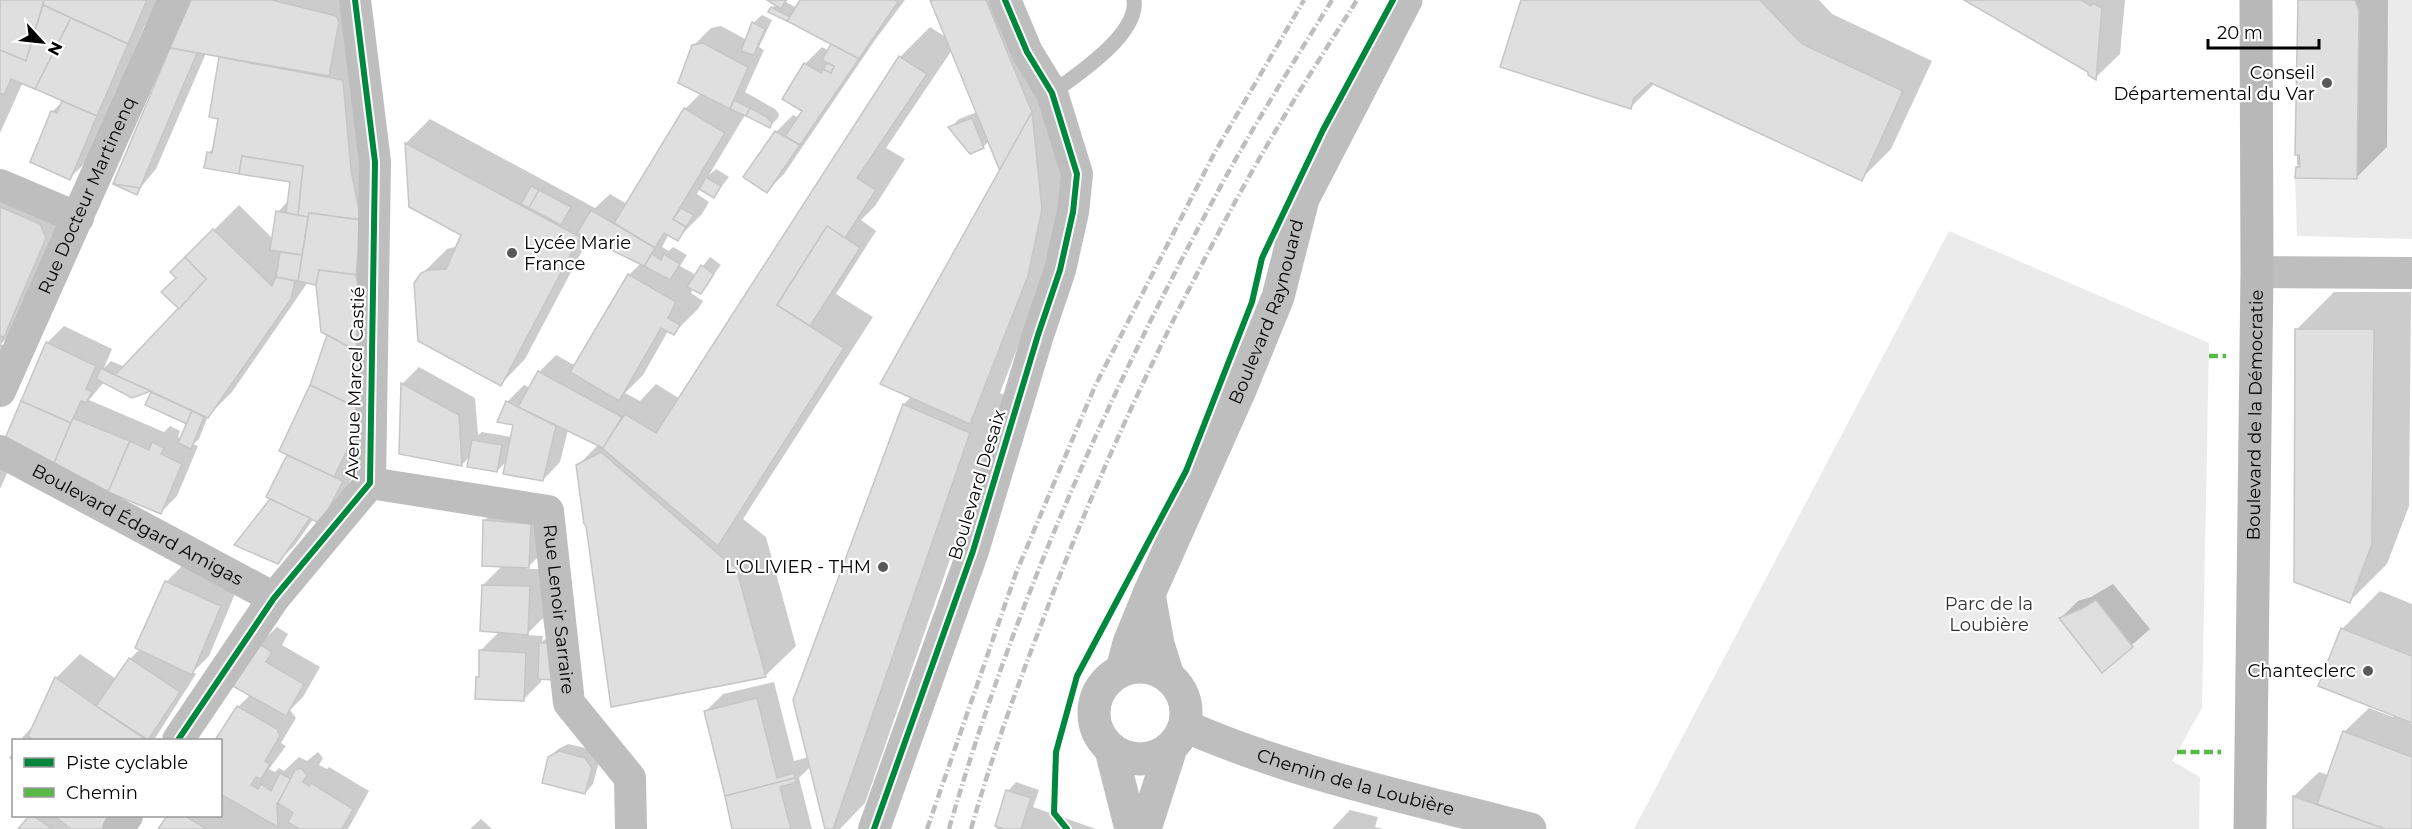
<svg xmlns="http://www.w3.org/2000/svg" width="2412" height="829" font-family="Montserrat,sans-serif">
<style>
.green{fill:#ebebeb}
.shadow{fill:#0003;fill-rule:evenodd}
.building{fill:#dfdfdf;stroke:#c6c6c6;stroke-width:1.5}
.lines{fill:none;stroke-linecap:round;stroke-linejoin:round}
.service{stroke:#bebebe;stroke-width:15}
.minor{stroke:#bebebe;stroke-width:32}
.tertiary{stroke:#bebebe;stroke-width:33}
.secondary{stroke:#b8b8b8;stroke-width:33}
.rail{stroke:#bebebe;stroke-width:4.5;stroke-dasharray:9 3 1.5 3;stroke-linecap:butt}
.quiet{stroke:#58b947;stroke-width:4.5;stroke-dasharray:9 4.5;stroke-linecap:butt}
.cycleway-casing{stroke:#fff;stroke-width:10}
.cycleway{stroke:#00873e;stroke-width:6}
.poi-dot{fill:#595959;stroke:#fff;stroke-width:2}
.labels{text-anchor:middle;stroke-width:4.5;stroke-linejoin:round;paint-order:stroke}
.poi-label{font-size:18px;fill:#000;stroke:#fff;text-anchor:end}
.street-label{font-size:18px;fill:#000;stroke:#fff}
.park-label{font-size:18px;fill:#323232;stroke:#fff}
</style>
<rect width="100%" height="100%" fill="#fff"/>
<g class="green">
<polygon points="2355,0 2412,0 2412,239 2297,236 2295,178 2357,179 2359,11"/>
<polygon points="1949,231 2209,343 2202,708 2172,761 2200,777 2199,829 1634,829"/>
</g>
<g class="shadow">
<polygon points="0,0 159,0 152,18 145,25 87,161 70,178 32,161 53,111 64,100 23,82 0,133"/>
<path d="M192,0H362L383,392L350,460L359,464L338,505L314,518L295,545L278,562L237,545L272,499L268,497L289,454L329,335L318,284L308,282L232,392L208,416L199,439L193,444L198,446L177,496L160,513L10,449L47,343L64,326L112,349L104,368L111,361L125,367L180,309L178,278L172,272L239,205L273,239L278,212L286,203L289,204L292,181L208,153L215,147L220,118L211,116L221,56L206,53L156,169L136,193L171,49ZM104,382L154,391L147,405L189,423L182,439L178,437L180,431L170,426L164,432L89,400Z"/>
<polygon points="770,0 788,0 786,2 797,8 802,0 905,0 875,40 784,174 767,191 776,132 793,115 799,118 804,110 805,64 822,47 829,51 833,44 770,11 776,4"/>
<polygon points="931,0 1021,0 1071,178 1057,245 1000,393 1007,396 865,803 840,829 827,829 811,766 799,778 812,829 734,829 706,711 723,694 774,682 794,761 809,757 794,700 904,404 912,396 1001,170 989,141 983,147 950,128 959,119 977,112 952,50 886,148 905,159 875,206 861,220 876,231 836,294 873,317 743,519 766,537 796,646 765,676 577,466 599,444 568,430 560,462 543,480 508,460 497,471 470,456 462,465 402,384 419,367 475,398 478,435 482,432 512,437 515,424 507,402 524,385 530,388 539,372 556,355 576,366 629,275 641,263 589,238 525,359 501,384 422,274 447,249 458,246 463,234 410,206 406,143 430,119 595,208 610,194 627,204 685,109 701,93 693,46 711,28 721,26 747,40 753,23 762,15 772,20 759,47 764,50 745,92 775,109 779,114 778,118 769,127 745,115 709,175 716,169 729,177 714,196 700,188 697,194 709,202 702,214 677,239 669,234 662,247 669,251 673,247 687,255 680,266 696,275 710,257 721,265 700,292 693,288 691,293 703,301 698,309 674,333 668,331 643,375 625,393 640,401 656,384 680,399 900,57 930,27 947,38"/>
<polygon points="1523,0 1819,0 1832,14 1932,61 1891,149 1861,179 1655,83 1631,107"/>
<polygon points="1967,0 2125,0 2120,54 2095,78 2090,71"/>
<polygon points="2299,0 2388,0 2387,147 2357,177 2297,167 2299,165 2297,165 2297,156 2299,153"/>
<polygon points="0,178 70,212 7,338 1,344 8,347 0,367"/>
<polygon points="2334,292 2411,292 2409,506 2387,564 2350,601 2296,330"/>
<polygon points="0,465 9,469 0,489"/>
<path d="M501,503L548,507L546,549L526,569H546L560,603L541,682L524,699L477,678L480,674V651L500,631L483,585L503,565L484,521ZM543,618L546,638L542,642L543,636L526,635Z"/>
<polygon points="183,565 237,589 209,656 193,672 196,674 154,740 20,740 35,724 56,678 80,654 116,679 130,659 140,649 166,582"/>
<polygon points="2113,584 2150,629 2102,671 2061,618 2078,601 2091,597"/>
<polygon points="2380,591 2412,604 2412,721 2410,723 2412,724 2412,829 2294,829 2294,796 2319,772 2328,775 2344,732 2369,708 2393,717 2394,714 2342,629"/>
<polygon points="277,627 288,634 282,645 320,667 303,697 290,710 296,718 281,743 286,746 269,769 275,772 279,768 284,771 299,757 307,761 318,752 323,758 319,765 327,769 329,767 369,791 348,829 159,829 169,816 220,816 220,740 217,740 238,707 251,694 259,644"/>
<polygon points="568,744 594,750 600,758 593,784 585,793 549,758 558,749"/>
<polygon points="14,751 14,762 9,758"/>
<polygon points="1016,782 1039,790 1033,807 1096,829 996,829 1008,791"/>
<polygon points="1350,810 1378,817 1375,827 1384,829 1332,829"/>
<polygon points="31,816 121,816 112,829 20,829"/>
<polygon points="481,819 492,829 470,829"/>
</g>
<g class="building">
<polygon points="0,0 44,0 26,61 0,50"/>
<polygon points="44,0 147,0 128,44 43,5"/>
<polygon points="191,0 272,0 336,16 339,22 329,76 170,48"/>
<polygon points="767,0 786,0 781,9"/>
<polygon points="800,0 895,0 898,2 859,59 787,21"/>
<polygon points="930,0 986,0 1032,112 1000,171"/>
<polygon points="1521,0 1760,0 1802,44 1903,91 1862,181 1651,83 1634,98 1631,109 1500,67"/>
<polygon points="1964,0 2081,0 2091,6 2092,3 2102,8 2096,80 2088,75 2088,72"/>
<polygon points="2298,0 2355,0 2359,11 2357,179 2295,178 2296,167 2300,167 2299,155 2295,155"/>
<polygon points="43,5 71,18 35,89 11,79 4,95 0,93 0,50 26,61"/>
<polygon points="771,7 790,17 787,21 768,12"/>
<polygon points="71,18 128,44 97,116 35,89"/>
<polygon points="752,22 765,29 754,55 741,51"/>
<polygon points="703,43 748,67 730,109 678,83 692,45"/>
<polygon points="831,44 859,59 800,145 785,136 802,111 782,99 804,63 821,73 823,69 831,73 834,66 822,60"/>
<polygon points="170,48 197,53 140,188 113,184"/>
<polygon points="899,56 927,74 857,178 876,190 845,238 827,226 777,305 844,348 718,546 602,448 625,414 656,433"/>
<polygon points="219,57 343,80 351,170 361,220 309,213 308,217 298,215 303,166 242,156 239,174 204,168 207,152 212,153 218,119 209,117"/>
<polygon points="827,63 834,66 831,73 823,69"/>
<polygon points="734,100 750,108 746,116 730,109"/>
<polygon points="62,101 97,116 70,180 30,162 51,111 57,113"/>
<polygon points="684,108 725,133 673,219 686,227 678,241 664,233 655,248 614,223"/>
<polygon points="750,108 767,117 772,123 770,128 746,116"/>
<polygon points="1032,112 1042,209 1028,276 970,424 880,384"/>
<polygon points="972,118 984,148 970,154 948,127"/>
<polygon points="775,131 800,145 767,193 743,177"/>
<polygon points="405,143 580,237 501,386 418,341 414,283 421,273 428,270 446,269 461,235 409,207"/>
<polygon points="242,156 303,166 298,215 286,213 290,182 239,174"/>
<polygon points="706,177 721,186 714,198 699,189"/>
<polygon points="113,184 140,188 137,195"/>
<polygon points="531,186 539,190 529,208 521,204"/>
<polygon points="539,190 571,207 561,225 529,208"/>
<polygon points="0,207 40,224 46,238 4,337 0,336"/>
<polygon points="681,208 694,215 686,227 673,219"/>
<polygon points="591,210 655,248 644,266 577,233"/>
<polygon points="276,211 308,217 302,255 270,250"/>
<polygon points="309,213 361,220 356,275 319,270 316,285 298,281"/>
<polygon points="827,226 860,248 810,326 777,305"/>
<polygon points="213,229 272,286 276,277 295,281 291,299 208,418 115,375 206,279 185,257"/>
<polygon points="280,252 302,255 298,281 276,277"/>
<polygon points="652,254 661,260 664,254 680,264 670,280 644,266"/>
<polygon points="185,257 206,279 179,309 161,292 176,278 170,272"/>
<polygon points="701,265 714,274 701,294 687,287"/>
<polygon points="319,270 356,275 360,296 364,355 321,332 316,285"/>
<polygon points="628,274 676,302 668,318 680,325 674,335 661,328 619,401 570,372"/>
<polygon points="2295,329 2374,329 2372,544 2350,603 2294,582"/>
<polygon points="327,335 364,355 366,412 310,385"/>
<polygon points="46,342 96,366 86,389 92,392 86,403 81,401 71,423 21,401"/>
<polygon points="101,368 115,375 151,391 132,398 96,379"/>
<polygon points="538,371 622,417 603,448 518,407"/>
<polygon points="401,383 459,415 462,466 399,454"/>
<polygon points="310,385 366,412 334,477 279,451"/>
<polygon points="151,392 192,411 187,424 145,405"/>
<polygon points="21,401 71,423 52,468 4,441"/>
<polygon points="506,401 556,426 543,481 503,474 513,425 497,422"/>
<polygon points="903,404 970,433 833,829 825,829 793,700"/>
<polygon points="192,411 204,417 191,449 178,443"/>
<polygon points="73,418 130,441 108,492 52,468"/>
<polygon points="472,440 502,445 497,472 467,467"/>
<polygon points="130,441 149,450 152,442 164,448 161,454 182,464 161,514 108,492"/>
<polygon points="601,452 731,565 736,567 766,677 611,707 586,526 584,524 576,465"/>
<polygon points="287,455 343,481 321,524 266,497"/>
<polygon points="270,499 310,518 278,564 234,545"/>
<polygon points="483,520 531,524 529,568 482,566"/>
<polygon points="165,581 221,606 192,675 135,648"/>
<polygon points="482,585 530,586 528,635 480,631"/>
<polygon points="2096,600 2133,647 2102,673 2059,618 2081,609"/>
<polygon points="2341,628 2412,656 2412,723 2318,686"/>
<polygon points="258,643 272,652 266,662 304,684 286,716 231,685"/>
<polygon points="539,643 556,643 554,680 538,679"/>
<polygon points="479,650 526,653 524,701 475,699 476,677 479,677"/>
<polygon points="129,658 180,692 148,740 96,706"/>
<polygon points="55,677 96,706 146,740 33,740 28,736"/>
<polygon points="757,698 777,778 794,773 795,778 725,796 704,711"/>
<polygon points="237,706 277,729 280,736 265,761 270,764 261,779 256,777 251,785 258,789 261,784 271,791 280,773 291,779 277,804 278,827 220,794 220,740 215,740"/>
<polygon points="2343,731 2412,757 2412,829 2385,829 2317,804"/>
<polygon points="559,751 585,758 592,768 585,794 542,783 548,757"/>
<polygon points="301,768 307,775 303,782 309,786 311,783 353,809 342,829 299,829 288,822 293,813 278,803 295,770"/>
<polygon points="795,778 797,782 780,787 791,829 732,829 725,796"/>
<polygon points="1006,790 1031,798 1021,829 1005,829 995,826"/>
<polygon points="2293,796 2385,829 2293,829"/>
<polygon points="29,816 34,816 52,829 18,829"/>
<polygon points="54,816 117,816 108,829 71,829"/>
<polygon points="167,816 185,816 207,829 158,829"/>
</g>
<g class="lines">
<path class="service" d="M1052,93C1077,75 1139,34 1134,0"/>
<g class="minor">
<polyline points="0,185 78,218"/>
<polyline points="2257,272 2412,273"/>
<path id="s1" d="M0,391L174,0"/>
<path id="s2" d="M0,451L274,598"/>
<path id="s3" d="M370,483L548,511L569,703L630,778L631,829"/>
<polyline points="178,740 274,598 370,483 375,162 355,0"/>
<polyline points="118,829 127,816"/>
<polyline points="874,829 973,551 1038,335 1060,270 1073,212 1077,174 1052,93 1027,52 1005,0"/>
</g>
<g class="tertiary">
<polyline points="1149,594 1158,644 1168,676"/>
<circle cx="1140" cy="713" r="46"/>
<path id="s4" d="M1122,670L1129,643L1149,594L1240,390L1278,297L1303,199L1406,0"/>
<path id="s5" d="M1185,726C1294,774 1415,799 1530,829"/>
<polyline points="1111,750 1131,829"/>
<polyline points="1145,829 1171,748"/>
</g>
<path class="secondary" id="s6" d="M2250,829L2257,272L2256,0"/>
<g class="rail">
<polyline points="927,829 1016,573 1095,386 1215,152 1304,0"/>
<path d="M949,829C1014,604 1111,387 1223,182C1257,120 1295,60 1332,0"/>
<path d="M971,829C990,763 1013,697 1038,633C1094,481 1162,335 1240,193C1276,127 1317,63 1357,0"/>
</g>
<g class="quiet">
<polyline points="2209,356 2226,356"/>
<polyline points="2177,752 2221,752"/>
</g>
<g class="cycleway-casing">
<g id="cycleway">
<polyline points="178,740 274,598 370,483 375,162 355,0"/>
<polyline points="874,829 973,551 1038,335 1060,270 1073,212 1077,174 1052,93 1027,52 1005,0"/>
<polyline points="1067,829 1054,813 1056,752 1077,676 1186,471 1252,302 1262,258 1323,130 1393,0"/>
</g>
</g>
<use href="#cycleway" class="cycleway"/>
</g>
<g class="poi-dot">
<circle cx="2327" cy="83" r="6"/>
<circle cx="512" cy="253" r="6"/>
<circle cx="883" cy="567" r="6"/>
<circle cx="2368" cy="671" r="6"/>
</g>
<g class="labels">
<g class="poi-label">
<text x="2315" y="79">Conseil<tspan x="2315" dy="21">Départemental du Var</tspan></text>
<text x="524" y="249" text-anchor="start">Lycée Marie<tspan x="524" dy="21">France</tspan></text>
<text x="871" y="573">L'OLIVIER - THM</text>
<text x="2356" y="677">Chanteclerc</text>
</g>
<g class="street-label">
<text dy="6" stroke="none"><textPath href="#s1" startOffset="214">Rue Docteur Martinenq</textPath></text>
<text dy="6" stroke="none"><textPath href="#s4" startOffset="387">Boulevard Raynouard</textPath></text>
<text transform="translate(355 383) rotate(-88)" y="6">Avenue Marcel Castié</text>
<text dy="6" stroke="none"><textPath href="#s6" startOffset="414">Boulevard de la Démocratie</textPath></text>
<text transform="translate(977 485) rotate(-73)" y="6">Boulevard Desaix</text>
<text dy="6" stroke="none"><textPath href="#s2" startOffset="156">Boulevard Édgard Amigas</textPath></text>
<text dy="6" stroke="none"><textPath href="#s3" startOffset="279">Rue Lenoir Sarraire</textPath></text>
<text dy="6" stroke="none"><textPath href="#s5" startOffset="180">Chemin de la Loubière</textPath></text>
</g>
<g class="park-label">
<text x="1989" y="610">Parc de la<tspan x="1989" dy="21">Loubière</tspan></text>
</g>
</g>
<rect x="12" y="739" width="210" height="78" fill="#ffffff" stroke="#999999" stroke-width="1.5"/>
<rect x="24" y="758" width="30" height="9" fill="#00873e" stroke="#999999" stroke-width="1.5"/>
<text x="66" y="769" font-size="18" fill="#000000">Piste cyclable</text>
<rect x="24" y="788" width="30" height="9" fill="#58b947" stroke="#999999" stroke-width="1.5"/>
<text x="66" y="799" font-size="18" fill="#000000">Chemin</text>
<g transform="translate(42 42) rotate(117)" stroke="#ffffff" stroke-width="4.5" paint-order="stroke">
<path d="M0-4.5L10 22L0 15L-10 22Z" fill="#000000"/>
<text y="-9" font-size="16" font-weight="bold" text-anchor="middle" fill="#000000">N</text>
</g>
<path d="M2208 39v9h111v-9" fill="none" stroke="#000000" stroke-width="3"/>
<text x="2217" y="39" font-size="18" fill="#000000" stroke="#ffffff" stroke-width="4.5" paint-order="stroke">20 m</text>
</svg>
